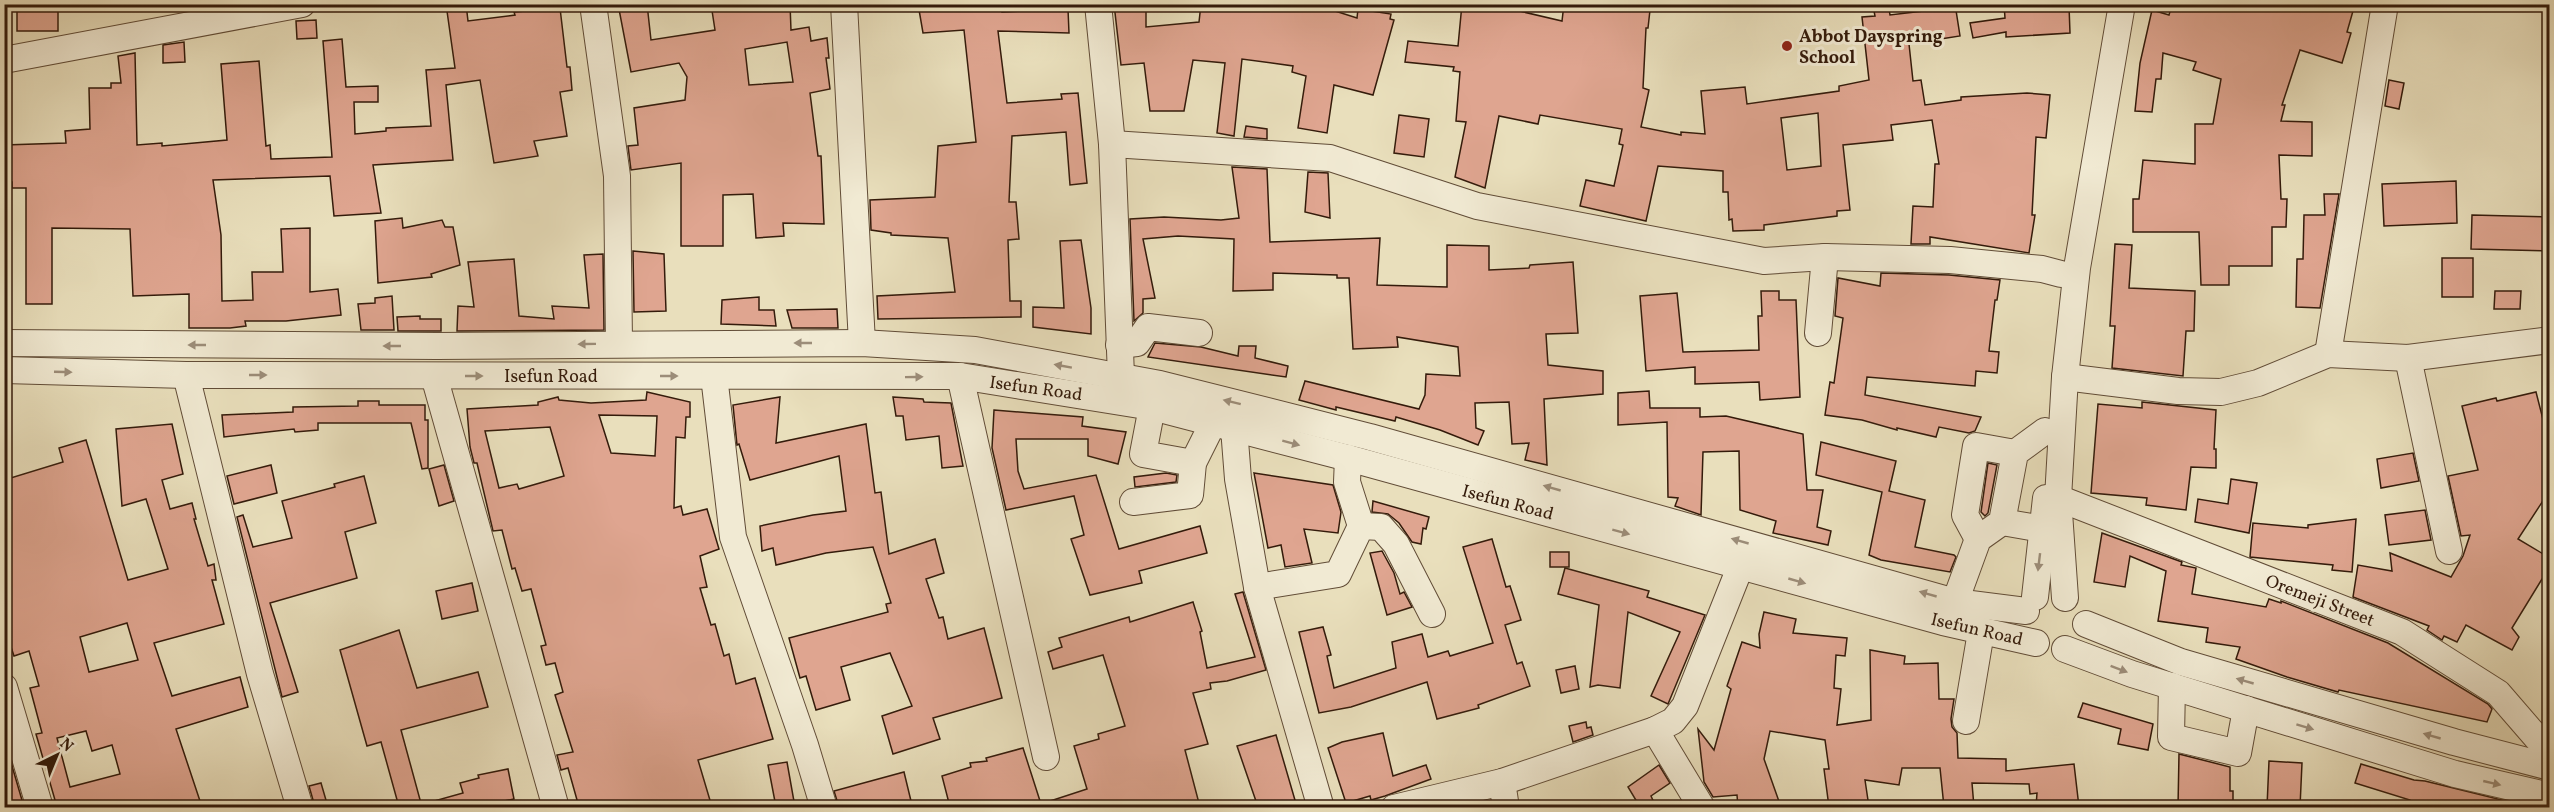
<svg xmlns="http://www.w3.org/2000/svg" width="2554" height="812" font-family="Vollkorn,serif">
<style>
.building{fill:#dfa590;stroke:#341b0b;stroke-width:1.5;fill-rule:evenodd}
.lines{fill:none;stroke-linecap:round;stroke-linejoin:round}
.minor-casing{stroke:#614c37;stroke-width:28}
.minor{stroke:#f1ead3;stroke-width:26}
.oneway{fill:#9c8d79}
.poi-dot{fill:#8f2418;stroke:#f1ead3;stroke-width:2}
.labels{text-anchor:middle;stroke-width:6;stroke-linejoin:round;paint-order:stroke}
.poi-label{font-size:18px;font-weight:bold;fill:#341b0b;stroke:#f1ead3;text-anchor:start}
.street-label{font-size:18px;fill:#341b0b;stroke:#f1ead3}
</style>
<rect width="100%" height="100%" fill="#e9dfbc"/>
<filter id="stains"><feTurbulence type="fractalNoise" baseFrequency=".00333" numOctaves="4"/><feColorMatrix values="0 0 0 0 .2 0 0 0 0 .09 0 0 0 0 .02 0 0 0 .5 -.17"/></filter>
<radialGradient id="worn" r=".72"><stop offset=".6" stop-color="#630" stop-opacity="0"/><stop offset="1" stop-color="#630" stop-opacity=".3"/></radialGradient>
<g class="building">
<rect x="17" y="4" width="41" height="27"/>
<polygon points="446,4 466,4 468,21 515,15 514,12 560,8 567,67 570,67 572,90 560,92 567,136 534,141 538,156 494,163 480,80 446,85 453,160 373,165 381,213 334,216 330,176 213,180 221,235 222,301 253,300 252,272 283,272 281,229 310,228 310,292 338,289 341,315 286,321 245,321 246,326 230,328 189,328 189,294 133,296 130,229 52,228 52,304 26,304 26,188 12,188 12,182 4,183 4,145 66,143 65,131 90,129 89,88 111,88 111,83 121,83 118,56 135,53 137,145 162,143 162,146 227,140 221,64 259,61 266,146 270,145 271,159 332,157 323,41 342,39 346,87 378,86 378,102 354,102 355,134 386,131 386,128 431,126 426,70 455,68"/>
<path d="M618,4H647L651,40L715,30L711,4H790L791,30L809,27L811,41L827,38L829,58H826L830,89L810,93L818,156H821L824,224L783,223L784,236L756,238L753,194L723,195V246H681V163L631,170L628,146L638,145L634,108L685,100L687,77L679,63L631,72ZM787,42L793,82L749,85L745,49Z"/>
<polygon points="918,4 1002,4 1002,12 1068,9 1069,33 998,31 1007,103 1062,99 1061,94 1078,93 1087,183 1070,185 1066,132 1012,136 1009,202 1016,202 1019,239 1008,240 1010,301 1021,301 1021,317 878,319 877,296 955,292 948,238 891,235 891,233 871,230 870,200 935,197 938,146 976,142 964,30 923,33"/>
<polygon points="1114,4 1146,4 1146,27 1199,22 1201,4 1313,4 1357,18 1358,9 1391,14 1390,19 1394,20 1373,95 1334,85 1327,133 1298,128 1306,76 1292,72 1293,66 1242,59 1234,136 1217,133 1225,63 1193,60 1184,111 1150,111 1144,63 1121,65"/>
<path d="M1462,4H1516L1515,10L1562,21L1564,4L1641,6V9L1650,10L1648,28H1646L1643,88L1649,90L1641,127L1681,135V132L1705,134L1701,91L1745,87L1747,104L1839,91V86L1869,80L1862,17L1875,16L1874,11L1889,9L1890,15L1923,11L1922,4H1955L1960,36L1909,44L1913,81L1921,80L1925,105L1961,100V97L2027,93L2050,95L2046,138L2036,137L2032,215H2035L2029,253L1930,237V244H1911L1913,206L1933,207L1935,164H1939L1932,120L1891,125L1893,140L1843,145L1850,210L1837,211V216L1764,225V230L1733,231L1732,219L1729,220L1728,192H1723V171L1658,166L1646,221L1580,206L1586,180L1614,186L1623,145L1619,144L1622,129L1540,115L1538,124L1499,116L1485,188L1455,177L1466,122L1456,121L1460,72L1453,71L1454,67L1405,62L1408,41L1458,46ZM1818,113L1821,166L1787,170L1781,118Z"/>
<polygon points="2004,4 2069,6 2070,33 2006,37 2006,32 1973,38 1970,23 2005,18"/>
<polygon points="2172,4 2355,4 2347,32 2351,33 2342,63 2300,50 2282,105 2285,105 2281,121 2312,122 2312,156 2279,155 2281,199 2287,199 2286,227 2272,227 2272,266 2229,266 2229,285 2201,285 2199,232 2133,232 2133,199 2139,199 2143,160 2195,164 2195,124 2213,124 2221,79 2193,70 2196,62 2163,53 2161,79 2156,79 2152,112 2135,111 2140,63 2152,10 2169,15"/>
<polygon points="316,20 317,38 297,39 296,21"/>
<polygon points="184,42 185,62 163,63 163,45"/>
<polygon points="2389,80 2404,83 2399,109 2385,106"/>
<polygon points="1399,115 1429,119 1424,157 1394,153"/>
<polygon points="1246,126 1267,129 1267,139 1244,137"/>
<polygon points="1232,167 1267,169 1270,242 1380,238 1377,285 1447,287 1447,245 1489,246 1489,270 1529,268 1530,265 1573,262 1578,333 1546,334 1548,365 1603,371 1603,394 1544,399 1547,465 1525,460 1529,443 1512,444 1509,402 1475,403 1476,428 1484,431 1478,445 1440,430 1396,417 1395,421 1336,407 1336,410 1299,400 1305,381 1419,409 1425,395 1426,374 1460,376 1458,347 1397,337 1398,347 1353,349 1349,278 1337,278 1337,275 1273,273 1273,290 1233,291 1234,239 1178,236 1143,239 1155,298 1143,299 1143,313 1134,321 1130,219 1164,217 1221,220 1239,218"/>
<polygon points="1308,172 1328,173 1330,218 1305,212"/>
<polygon points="2456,181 2457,223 2384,226 2382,184"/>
<polygon points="2324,194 2339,194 2320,308 2296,307 2297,259 2303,259 2304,215 2325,215"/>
<polygon points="2472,215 2550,217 2550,251 2471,249"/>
<polygon points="402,218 403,228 442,220 445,227 453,227 460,265 431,274 432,277 378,283 375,221"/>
<polygon points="1081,240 1091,308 1091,334 1033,327 1033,307 1064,308 1060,241"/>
<polygon points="2115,244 2132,245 2129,288 2195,291 2194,331 2186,331 2183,376 2112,368 2115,326 2110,326"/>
<polygon points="633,251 664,254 666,311 634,312"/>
<polygon points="603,254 604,330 457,331 458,306 474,307 468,262 514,259 519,316 554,319 552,306 589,308 584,255"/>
<rect x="2442" y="258" width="31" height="39"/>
<polygon points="1881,273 1949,275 2000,280 1997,300 1995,300 1989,351 1999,352 1997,373 1976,371 1975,386 1867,377 1865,395 1981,417 1975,431 1969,433 1939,427 1936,437 1897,428 1897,430 1862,420 1825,415 1830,382 1834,383 1843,318 1835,316 1838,278 1880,286"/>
<polygon points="1761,291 1779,291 1779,300 1796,300 1800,397 1760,400 1759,382 1695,384 1695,367 1646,371 1640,296 1677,293 1683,352 1759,350 1758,316 1762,316"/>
<polygon points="2495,291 2521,291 2520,309 2494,309"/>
<polygon points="392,296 394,330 361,330 358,304 375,303 375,298"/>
<polygon points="759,297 759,310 774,310 776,326 721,324 722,300"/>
<polygon points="837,309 838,328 792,328 787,310"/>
<polygon points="420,316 420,319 441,319 441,331 398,331 397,317"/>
<polygon points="1155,343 1201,347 1238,356 1239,346 1256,346 1255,358 1288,366 1286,377 1148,357"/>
<polygon points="1649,391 1650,408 1700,408 1700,417 1726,416 1803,434 1807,490 1823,490 1817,527 1831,531 1828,545 1773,533 1776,521 1740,510 1739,451 1703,452 1701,515 1675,506 1678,498 1668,497 1667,422 1618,425 1618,393"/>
<path d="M647,392L690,402V417H686L685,438L676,437L674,508L681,506L683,515L707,509L719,549L700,556L707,587L700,588L711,625L715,624L724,656L729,654L736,684L755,678L773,739L698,760L712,807H579L568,768L561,770L557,755L573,752L555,695L563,692L555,663L546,665L541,646L546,645L531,589L522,591L515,568L512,569L502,530L493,531L477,463H474L470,447L467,409L538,405V402L558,397L559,400L591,403L646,400ZM599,415L657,416L655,456L611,453ZM550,427L564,476L519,489L517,484L499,488L485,431Z"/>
<polygon points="2536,392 2550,447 2550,490 2518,539 2550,558 2550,566 2512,628 2519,637 2512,650 2466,625 2457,642 2444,636 2442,640 2427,630 2429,626 2353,597 2358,565 2392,571 2390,553 2451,577 2463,556 2470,535 2461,536 2448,476 2478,470 2462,406 2496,398 2497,401"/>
<polygon points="780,397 776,443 866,424 875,493 881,492 889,554 935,539 944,573 926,579 939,618 943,617 948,639 984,628 1002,698 933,718 940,739 893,754 882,716 912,706 890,653 841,667 850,700 816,710 806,676 800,678 789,638 888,612 886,604 891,603 873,547 826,553 776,565 773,548 762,551 760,526 813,515 846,511 839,456 750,480 739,444 737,445 733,405"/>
<polygon points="893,397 923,399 924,402 951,403 963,466 942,468 939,436 906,440 903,416 896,416"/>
<polygon points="358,401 379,401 379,405 425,405 425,420 428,420 428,468 422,469 411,423 318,423 318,430 295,432 294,429 224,437 222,415 293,412 293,407 358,406"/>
<polygon points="2142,402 2216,410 2214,449 2216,449 2216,468 2191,467 2186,510 2146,505 2147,498 2091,493 2098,404 2142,408"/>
<polygon points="994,410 1083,417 1082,426 1126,432 1118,464 1088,456 1088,439 1016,439 1018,471 1024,489 1096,475 1119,549 1200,526 1207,553 1139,571 1142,583 1090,595 1071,539 1084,535 1074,496 1006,510 992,448"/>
<path d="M172,424L183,474L162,480L170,509L192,503L196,519H194L208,566L214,564L216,580H212L224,624L154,643L172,696L240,677L248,707L176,729L202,807H57L36,734L42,733L30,688L39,686L29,651L14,656L4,626V480L63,462L59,448L86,440L128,580L168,569L146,499L122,506L116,429ZM127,623L138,660L89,672L80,637ZM86,731L92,751L112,745L120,774L70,787L57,738Z"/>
<polygon points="1821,442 1896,461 1889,491 1925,500 1915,547 1954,555 1956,557 1950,572 1881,560 1869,555 1882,492 1816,475"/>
<polygon points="2413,453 2419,481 2381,488 2377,459"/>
<polygon points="1988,463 1997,465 1988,513 1985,516 1981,512"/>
<polygon points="271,465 277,493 234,504 227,476"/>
<polygon points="444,465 454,501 439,506 429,469"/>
<polygon points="1166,473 1177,475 1176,482 1135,487 1134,477"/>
<polygon points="1254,473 1333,485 1341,512 1338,533 1304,529 1312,563 1285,567 1281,545 1268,548"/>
<polygon points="364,476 376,523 345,532 357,578 270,603 298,692 282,697 237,517 243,515 253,547 292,538 282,501 335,487 334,484"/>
<polygon points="2231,479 2257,483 2249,533 2195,522 2198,499 2228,504"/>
<polygon points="1373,501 1429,517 1426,529 1423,528 1421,544 1412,542 1399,523 1388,514 1372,512"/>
<polygon points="2425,510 2431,540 2389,545 2385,515"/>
<polygon points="2356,519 2352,572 2332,570 2333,565 2250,557 2253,523 2308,528 2308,525"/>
<polygon points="2102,533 2182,562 2181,565 2196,568 2192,594 2266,607 2269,599 2281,603 2281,601 2388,643 2488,704 2492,709 2487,722 2339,690 2338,692 2287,677 2236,659 2240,647 2206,642 2208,628 2158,621 2166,571 2130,556 2125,587 2094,582"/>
<polygon points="1492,539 1506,587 1510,586 1521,620 1505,625 1517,664 1522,662 1530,686 1478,705 1479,708 1437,719 1427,682 1351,707 1319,713 1299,632 1323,627 1331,655 1327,656 1334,688 1396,668 1392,642 1422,634 1428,657 1448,651 1450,656 1493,643 1463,547"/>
<polygon points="1382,551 1394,573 1400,594 1404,592 1412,607 1387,615 1370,553"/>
<rect x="1550" y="552" width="19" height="15"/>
<polygon points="1565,568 1649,591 1647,597 1705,615 1668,704 1651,696 1680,632 1628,612 1620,688 1598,685 1590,687 1599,605 1558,594"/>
<polygon points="472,583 478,611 442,619 436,591"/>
<polygon points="1243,592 1266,670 1227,681 1210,683 1211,689 1193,693 1208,744 1185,750 1200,807 950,807 942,776 971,767 970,763 987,761 986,758 1023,748 1041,804 1087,789 1074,746 1099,739 1098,734 1125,726 1103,655 1053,669 1048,652 1062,647 1059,638 1129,617 1130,622 1193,602 1202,631 1200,632 1207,668 1255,657 1235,594"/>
<polygon points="1764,612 1796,619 1793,633 1847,638 1845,656 1836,655 1834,688 1841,689 1837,725 1871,720 1870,650 1905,656 1904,664 1938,663 1939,699 1954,699 1951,719 1952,727 1957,733 1958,758 2006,759 2006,771 2074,764 2079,807 2036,807 2037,793 2030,794 2029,784 1972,783 1974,807 1944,807 1940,768 1902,768 1899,785 1865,780 1869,807 1829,807 1824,769 1829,769 1825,740 1770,731 1764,759 1781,807 1738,807 1737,795 1713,797 1704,782 1698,729 1714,750 1731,689 1727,686 1742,642 1760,648 1759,634"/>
<polygon points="399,630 417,688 478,672 488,707 401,730 422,807 399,807 381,742 367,746 340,650"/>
<polygon points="1575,666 1579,689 1561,693 1556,670"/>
<polygon points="2083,703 2153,724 2148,750 2118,744 2121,729 2078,717"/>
<polygon points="1586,722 1587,728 1591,727 1593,735 1573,742 1569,726"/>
<polygon points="1383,733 1393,776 1426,765 1431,779 1385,796 1371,800 1370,796 1346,803 1328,748 1342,742"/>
<polygon points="1276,735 1297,807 1258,807 1237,746"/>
<polygon points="4,742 5,742 24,807 4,807"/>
<polygon points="2179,754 2230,767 2230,791 2233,791 2233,807 2178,807"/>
<polygon points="2269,761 2302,763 2300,807 2267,807"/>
<polygon points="787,762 795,807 776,807 768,765"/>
<polygon points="2361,764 2414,780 2425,781 2506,801 2506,807 2410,807 2410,800 2355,783"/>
<polygon points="1659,765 1670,783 1651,796 1656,807 1640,807 1628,787"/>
<polygon points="508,769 514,799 474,807 428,807 427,803 463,793 460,783 479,778 478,775"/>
<polygon points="904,772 911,801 885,807 839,807 834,791"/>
<polygon points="321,783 328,807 315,807 309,786"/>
</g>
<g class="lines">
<g class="minor-casing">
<g id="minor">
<polyline points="593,4 617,176 619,343"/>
<polyline points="844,4 862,343"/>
<polyline points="1098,4 1112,144 1121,376 1118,393"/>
<polyline points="4,60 302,4"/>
<polyline points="1112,144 1330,158 1477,206 1764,261 1825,257 1950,260 2042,269 2061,274"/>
<polyline points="1818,333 1825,257"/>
<polyline points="4,343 437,346 862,343 975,350 1160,384 1370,437 1955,602 2026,611"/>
<polyline points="1119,345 1137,343 1148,327 1199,333"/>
<polyline points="2328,354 2385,4"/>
<polyline points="2408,358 2449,551"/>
<polyline points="4,370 186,375 960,376 1152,407 1348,458 1943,622 2036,643"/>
<polyline points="186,375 260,674 300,808"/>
<polyline points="434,376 556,808"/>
<polyline points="714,376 733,537 805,745 824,808"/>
<polyline points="960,376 1046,757"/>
<polyline points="2065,377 2178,391 2221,392 2258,383 2328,354 2408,358 2550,340"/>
<polyline points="1152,407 1143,454 1193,463"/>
<polyline points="1234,428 1238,479 1257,587 1321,808"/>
<polyline points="1348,458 1347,482 1361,526"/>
<polyline points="2058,498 2402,632 2498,693 2550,753"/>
<polyline points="1133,502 1190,495 1193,463 1213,423"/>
<polyline points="2002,522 2043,529"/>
<polyline points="1978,539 1965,515 1976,446 2015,453"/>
<polyline points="1257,587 1338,574 1361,526 1381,527 1396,544 1432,614"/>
<polyline points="2035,597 2046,498"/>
<polyline points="2065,598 2058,498 2065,377 2077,268 2122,4"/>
<polyline points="1955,602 1978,539 2002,522 2015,453 2045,431"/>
<polyline points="2086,624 2181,662 2454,742 2550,767"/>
<polyline points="2065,649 2132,674 2455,774 2550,796"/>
<polyline points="2172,686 2171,737 2238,753 2246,709"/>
<polyline points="4,687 40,808"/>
<polyline points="1966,721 1981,632"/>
<polyline points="1655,730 1702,808"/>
<polyline points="1502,782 1506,808"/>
<polyline points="1394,808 1502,782 1655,730 1673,721 1685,706 1741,565"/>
</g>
</g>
<use href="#minor" class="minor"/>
</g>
<defs><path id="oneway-solid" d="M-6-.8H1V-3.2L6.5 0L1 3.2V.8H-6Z" transform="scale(1.5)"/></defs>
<g class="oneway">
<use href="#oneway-solid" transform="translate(803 343) rotate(180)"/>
<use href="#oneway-solid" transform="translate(587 344) rotate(179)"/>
<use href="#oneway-solid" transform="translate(197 345) rotate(-180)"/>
<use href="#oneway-solid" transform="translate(392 346) rotate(-180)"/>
<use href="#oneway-solid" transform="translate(1063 366) rotate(-170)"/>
<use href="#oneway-solid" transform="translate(63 372) rotate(2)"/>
<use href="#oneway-solid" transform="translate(258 375)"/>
<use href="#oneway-solid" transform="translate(474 376)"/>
<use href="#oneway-solid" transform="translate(669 376)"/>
<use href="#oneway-solid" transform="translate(914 377) rotate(-1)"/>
<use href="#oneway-solid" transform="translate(1232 402) rotate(-166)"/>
<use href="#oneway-solid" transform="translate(1291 443) rotate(15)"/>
<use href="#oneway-solid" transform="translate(1552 488) rotate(-164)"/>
<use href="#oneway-solid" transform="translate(1621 532) rotate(15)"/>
<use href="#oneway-solid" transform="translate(1740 541) rotate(-164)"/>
<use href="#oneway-solid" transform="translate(2039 562) rotate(97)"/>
<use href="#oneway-solid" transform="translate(1797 581) rotate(16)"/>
<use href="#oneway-solid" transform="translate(1928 594) rotate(-164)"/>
<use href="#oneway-solid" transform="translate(2119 669) rotate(21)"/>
<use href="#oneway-solid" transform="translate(2245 681) rotate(-164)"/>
<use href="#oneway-solid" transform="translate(2305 727) rotate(17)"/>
<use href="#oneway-solid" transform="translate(2432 736) rotate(-164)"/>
<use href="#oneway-solid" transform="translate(2492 783) rotate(13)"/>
</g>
<circle class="poi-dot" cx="1787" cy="46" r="6"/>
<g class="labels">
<g class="poi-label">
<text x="1799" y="42">Abbot Dayspring<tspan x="1799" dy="21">School</tspan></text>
</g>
<g class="street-label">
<text x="551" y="382">Isefun Road</text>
<text transform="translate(1036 388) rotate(8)" y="6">Isefun Road</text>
<text transform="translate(1508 502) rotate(15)" y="6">Isefun Road</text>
<text transform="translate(2320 600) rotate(21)" y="6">Oremeji Street</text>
<text transform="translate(1977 629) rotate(13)" y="6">Isefun Road</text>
</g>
</g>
<rect width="2554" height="812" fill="none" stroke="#e9dfbc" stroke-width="24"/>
<rect x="6" y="6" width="2542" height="800" fill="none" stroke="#341b0b" stroke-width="3"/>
<rect x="12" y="12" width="2530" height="788" fill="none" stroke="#341b0b" stroke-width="1.5"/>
<g transform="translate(57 755) rotate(43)" stroke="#f1ead3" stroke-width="4.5" paint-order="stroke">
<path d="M0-4.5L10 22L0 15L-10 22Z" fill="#341b0b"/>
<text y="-9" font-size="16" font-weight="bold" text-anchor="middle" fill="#341b0b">N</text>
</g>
<rect width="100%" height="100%" filter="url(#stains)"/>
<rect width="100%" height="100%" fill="url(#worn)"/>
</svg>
